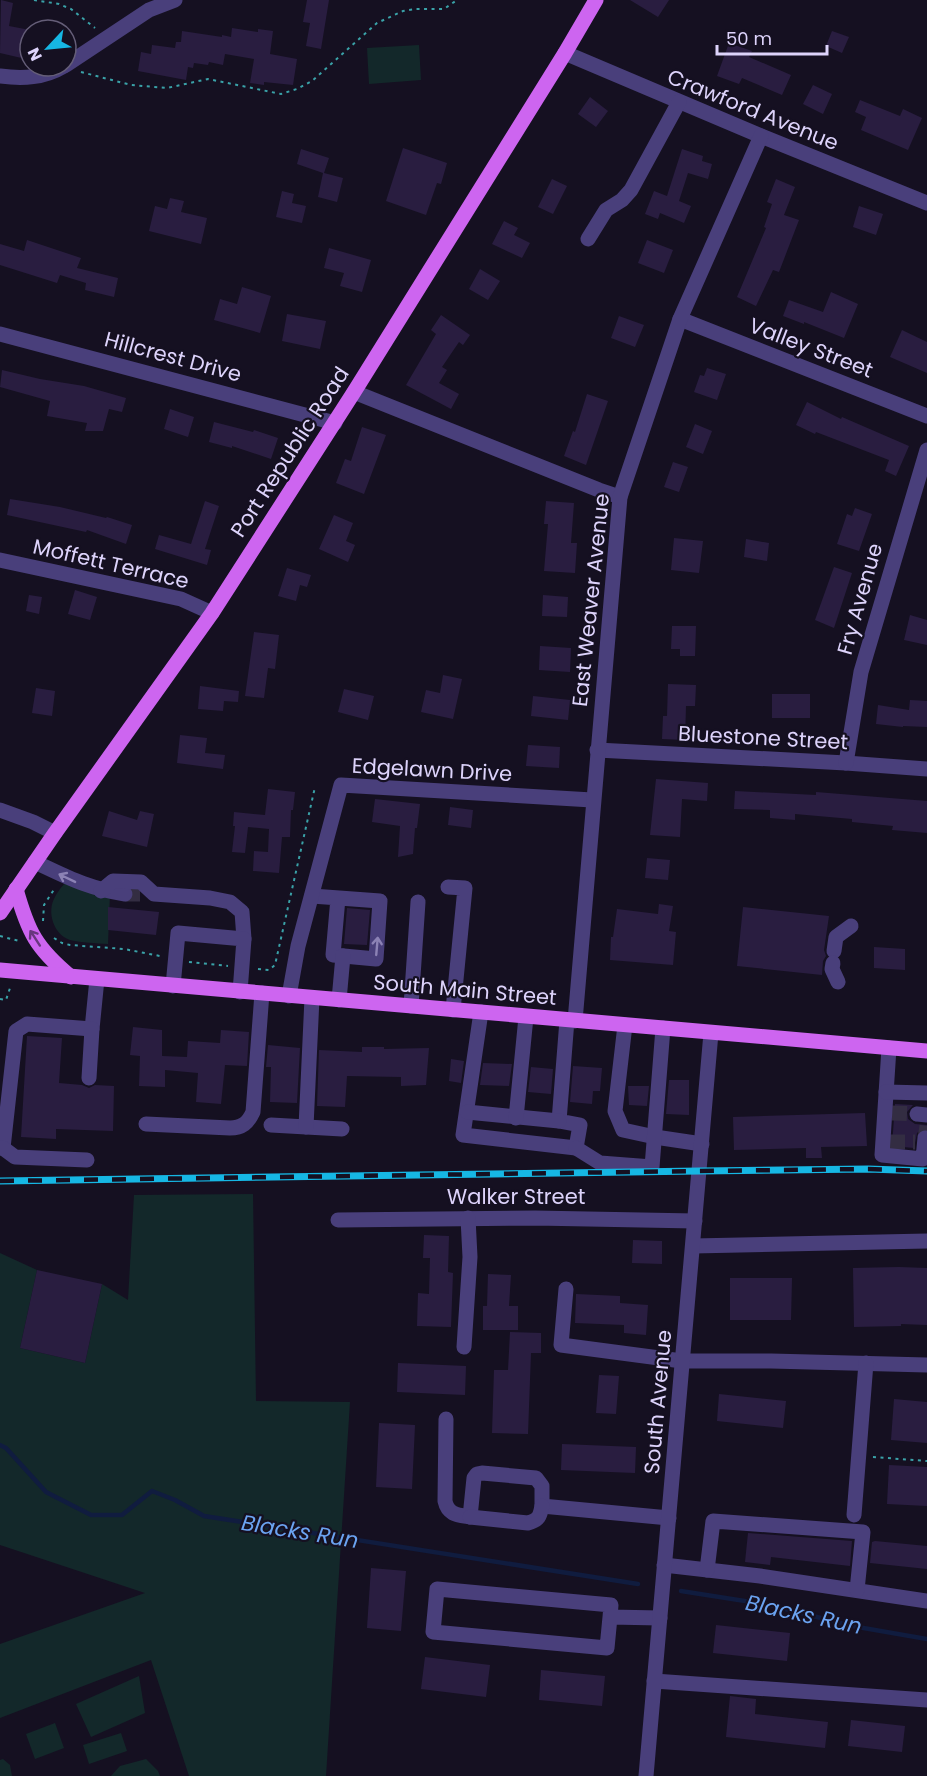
<svg xmlns="http://www.w3.org/2000/svg" width="927" height="1776" font-family="Poppins,sans-serif">
<style>
.green{fill:#13282a}
.lines{fill:none;stroke-linecap:round;stroke-linejoin:round}
.stream{stroke:#101c3f;stroke-width:4.5}
.building{fill:#291d40}
.minor-tunnel{stroke:#332d42;stroke-width:15;stroke-dasharray:15 8;stroke-linecap:butt}
.path{stroke:#3aa2a8;stroke-width:2;stroke-dasharray:3 4.5;stroke-linecap:butt}
.minor{stroke:#493f7b;stroke-width:15}
.major{stroke:#cd65f0;stroke-width:15}
.rail-casing{stroke:#16b7e4;stroke-width:7}
.rail{stroke:#151021;stroke-width:4.5;stroke-dasharray:14;stroke-linecap:butt}
.oneway{stroke:#8c82b5}
.oneway2{stroke:#68367e}
.labels{text-anchor:middle;stroke-width:4.5;stroke-linejoin:round;paint-order:stroke}
.street-label{font-size:21px;fill:#ddd3fb;stroke:#151021}
.water-label{font-size:22px;font-style:italic;fill:#6ba3f1;stroke:#151021}
</style>
<rect width="100%" height="100%" fill="#151021"/>
<g class="green">
<polygon points="419,45 421,80 369,84 367,48"/>
<path d="M72,875L110,893L108,944C96,943 82,943 70,940C54,935 46,912 55,897C59,889 66,882 72,875Z"/>
<polygon points="253,1194 256,1401 350,1402 326,1776 189,1776 151,1660 0,1718 0,1644 145,1593 0,1545 0,1253 37,1270 20,1348 85,1363 102,1284 128,1300 134,1195"/>
<polygon points="139,1676 145,1713 91,1737 76,1704"/>
<polygon points="55,1723 64,1748 35,1759 26,1734"/>
<polygon points="121,1733 127,1751 89,1764 83,1745"/>
<polygon points="3,1759 10,1765 12,1776 0,1776 0,1760"/>
<polygon points="146,1759 158,1771 160,1776 111,1776 120,1766"/>
</g>
<g class="lines">
<g class="stream">
<polyline points="0,1445 6,1448 46,1492 91,1515 122,1515 152,1491 175,1500 204,1516 638,1584"/>
<polyline points="681,1591 770,1605 852,1626 927,1639"/>
</g>
</g>
<g class="building">
<polygon points="1,0 13,3 9,26 30,30 30,60 0,53"/>
<polygon points="307,0 329,0 321,49 306,46 310,23 303,22"/>
<polygon points="630,0 669,0 658,17"/>
<polygon points="232,28 258,32 258,29 273,31 270,54 297,59 293,85 264,82 264,85 250,83 254,59 225,54 223,65 209,62 208,65 194,63 193,68 188,67 186,80 138,71 141,52 151,54 152,45 175,48 176,42 181,42 182,31 222,37 222,35 231,37"/>
<polygon points="832,31 849,37 842,53 826,46"/>
<polygon points="729,43 752,51 749,57 791,75 782,95 742,78 739,84 717,76"/>
<polygon points="813,85 832,94 823,114 803,104"/>
<polygon points="590,97 608,111 596,127 578,114"/>
<polygon points="860,100 900,116 903,109 922,118 908,150 861,130 866,117 855,112"/>
<polygon points="403,148 447,163 441,184 437,183 426,215 386,201"/>
<polygon points="301,149 329,158 324,173 343,178 337,202 318,197 323,173 297,164"/>
<polygon points="682,149 703,156 702,161 712,164 708,179 688,173 679,201 691,206 684,223 660,213 658,219 645,214 654,191 667,196"/>
<polygon points="552,179 567,186 553,214 538,207"/>
<polygon points="776,179 795,187 784,215 799,220 779,272 773,270 756,306 737,297 766,228 764,227 772,204 767,202"/>
<polygon points="282,191 294,194 292,203 306,206 302,223 276,217"/>
<polygon points="170,198 184,201 181,212 207,218 201,244 149,231 155,206 167,209"/>
<polygon points="859,206 883,214 876,235 853,227"/>
<polygon points="504,221 518,228 514,235 530,243 522,258 492,244"/>
<polygon points="27,240 81,258 77,268 118,278 114,297 85,290 86,283 60,275 57,283 0,265 0,244 24,251"/>
<polygon points="647,240 673,250 664,273 638,263"/>
<polygon points="329,248 371,260 362,292 340,286 344,273 324,268"/>
<polygon points="480,269 500,281 488,300 469,289"/>
<polygon points="242,287 271,296 260,333 214,320 220,299 237,304"/>
<polygon points="831,292 858,304 844,338 804,322 804,324 783,316 789,300 823,312"/>
<polygon points="287,314 326,321 320,349 282,341"/>
<polygon points="441,315 470,335 463,345 459,342 442,367 447,370 439,383 459,394 451,409 406,385 436,334 431,330"/>
<polygon points="619,316 644,325 635,347 611,338"/>
<polygon points="902,330 927,342 927,373 890,357"/>
<polygon points="707,368 726,374 717,400 694,392 700,375 704,376"/>
<polygon points="2,370 40,379 84,386 126,398 122,412 109,409 103,431 85,431 87,423 47,416 50,401 0,387"/>
<polygon points="587,394 608,401 586,465 564,456 573,431 575,432"/>
<polygon points="807,402 841,419 842,417 909,446 896,476 885,471 889,460 816,432 815,434 796,425"/>
<polygon points="170,409 194,417 188,437 164,429"/>
<polygon points="214,422 253,432 254,430 278,438 271,459 232,446 232,448 209,442"/>
<polygon points="695,424 712,431 703,454 686,447"/>
<polygon points="362,427 386,435 364,494 336,483 345,459 351,461"/>
<polygon points="673,462 688,467 679,492 664,487"/>
<polygon points="10,499 60,507 106,518 107,517 132,525 126,544 87,530 86,532 7,515"/>
<polygon points="205,501 219,506 205,549 211,550 207,565 155,549 159,535 191,544"/>
<polygon points="546,501 574,503 571,543 577,543 575,573 544,571 548,524 544,524"/>
<polygon points="855,508 872,514 859,551 837,544 847,514 852,516"/>
<polygon points="334,515 353,523 346,541 355,545 348,562 319,549"/>
<polygon points="674,538 703,541 699,573 671,570"/>
<polygon points="746,539 769,543 767,561 744,557"/>
<polygon points="834,567 852,573 834,628 815,620"/>
<polygon points="287,568 311,575 307,587 300,585 296,601 278,596"/>
<polygon points="75,590 97,597 90,620 68,614"/>
<polygon points="29,595 42,597 39,614 26,611"/>
<polygon points="543,595 568,597 567,617 542,616"/>
<polygon points="910,615 927,620 927,645 904,640"/>
<polygon points="672,626 696,626 695,656 680,656 680,649 671,649"/>
<polygon points="254,632 279,635 275,669 268,668 264,698 245,696"/>
<polygon points="540,646 571,648 570,672 539,670"/>
<polygon points="443,675 462,679 453,719 421,712 426,690 440,693"/>
<polygon points="668,684 696,685 695,706 686,706 685,740 662,739 663,716 667,716"/>
<polygon points="200,686 239,691 238,702 224,701 223,711 198,709"/>
<polygon points="36,688 55,691 52,716 32,713"/>
<polygon points="344,689 374,696 368,720 338,712"/>
<rect x="772" y="694" width="38" height="24"/>
<polygon points="533,696 570,700 568,720 531,716"/>
<polygon points="910,700 927,701 927,727 903,726 903,727 876,724 878,705 909,710"/>
<polygon points="180,735 207,738 205,753 225,755 223,769 177,763"/>
<polygon points="528,745 560,747 559,768 526,766"/>
<polygon points="656,779 708,783 707,801 682,799 680,837 650,835"/>
<polygon points="268,789 295,792 293,810 291,810 290,837 282,837 279,873 253,871 254,851 268,852 269,829 248,827 245,853 232,852 235,826 233,826 234,812 265,815"/>
<polygon points="735,791 816,795 816,792 927,801 927,833 892,830 893,826 852,822 852,819 795,814 795,820 770,818 770,810 734,809"/>
<polygon points="375,799 420,804 417,828 415,828 413,854 398,857 400,826 372,822"/>
<polygon points="450,807 473,810 471,828 448,825"/>
<polygon points="109,811 137,820 140,811 154,814 147,847 102,836"/>
<polygon points="647,858 670,860 668,880 645,878"/>
<polygon points="659,904 673,906 669,931 676,932 673,965 610,960 611,937 613,937 617,909 658,914"/>
<polygon points="108,907 159,912 156,935 108,930"/>
<polygon points="743,907 829,916 824,950 826,956 823,961 822,975 737,966"/>
<polygon points="347,908 370,910 367,945 344,944"/>
<polygon points="874,947 905,949 905,970 874,968"/>
<polygon points="133,1027 162,1030 162,1056 187,1057 188,1041 220,1043 221,1030 249,1032 247,1066 225,1065 221,1104 196,1102 198,1073 165,1070 165,1087 139,1086 140,1056 130,1055"/>
<polygon points="27,1036 62,1038 59,1083 82,1085 89,1088 95,1085 114,1086 113,1131 56,1129 56,1139 21,1137"/>
<polygon points="268,1045 300,1048 297,1103 270,1102 271,1067 266,1067"/>
<polygon points="362,1047 384,1047 384,1049 429,1048 426,1085 401,1086 401,1077 347,1076 345,1107 317,1106 319,1050 362,1052"/>
<polygon points="451,1059 464,1061 461,1083 449,1081"/>
<polygon points="483,1063 512,1064 509,1086 480,1085"/>
<polygon points="573,1066 602,1068 600,1091 593,1091 592,1104 570,1102"/>
<polygon points="531,1067 553,1069 551,1094 528,1092"/>
<polygon points="669,1080 689,1080 689,1115 666,1114"/>
<polygon points="628,1086 649,1086 647,1106 629,1105"/>
<polygon points="895,1104 913,1105 907,1112 908,1119 915,1124 927,1125 927,1129 922,1129 917,1133 914,1148 892,1146"/>
<polygon points="865,1113 867,1146 821,1147 822,1158 806,1158 806,1148 734,1150 733,1117"/>
<polygon points="424,1235 449,1236 448,1272 453,1273 451,1327 417,1326 418,1293 429,1294 430,1258 423,1258"/>
<polygon points="633,1240 662,1241 662,1264 632,1263"/>
<polygon points="899,1267 927,1268 927,1325 901,1324 901,1326 854,1327 853,1268"/>
<polygon points="37,1270 102,1284 85,1363 20,1348"/>
<polygon points="488,1274 511,1275 509,1306 518,1306 518,1330 483,1330 483,1306 487,1306"/>
<polygon points="730,1278 792,1278 791,1320 730,1320"/>
<polygon points="576,1294 620,1296 620,1303 648,1305 646,1335 624,1333 624,1325 575,1323"/>
<polygon points="510,1332 541,1333 541,1353 531,1353 528,1434 492,1433 494,1370 508,1370"/>
<polygon points="398,1363 466,1366 465,1395 397,1392"/>
<polygon points="599,1375 619,1376 616,1414 596,1413"/>
<polygon points="719,1394 786,1401 783,1428 717,1421"/>
<polygon points="894,1399 927,1402 927,1443 891,1440"/>
<polygon points="379,1423 415,1425 412,1489 376,1487"/>
<polygon points="562,1444 636,1447 635,1473 561,1470"/>
<polygon points="889,1465 927,1467 927,1506 887,1504"/>
<polygon points="748,1533 852,1541 850,1566 771,1557 770,1565 745,1562"/>
<polygon points="875,1541 927,1546 927,1569 870,1563 872,1542"/>
<polygon points="371,1568 406,1571 401,1631 367,1628"/>
<polygon points="716,1625 790,1633 787,1661 713,1653"/>
<polygon points="425,1657 490,1665 486,1697 421,1689"/>
<polygon points="541,1670 605,1676 602,1706 539,1700"/>
<polygon points="730,1696 756,1699 755,1714 828,1722 825,1748 726,1737"/>
<polygon points="851,1720 905,1726 902,1752 848,1746"/>
</g>
<g class="lines">
<g class="minor-tunnel">
<polyline points="125,894 140,894"/>
<polyline points="892,1113 917,1114"/>
<polyline points="925,1138 927,1126"/>
<polyline points="890,1142 915,1142"/>
</g>
<g class="path">
<polyline points="34,0 59,4 71,9 95,28"/>
<polyline points="81,72 131,85 167,88 208,79 281,94 297,89 312,81 377,23 403,11 416,9 444,9 457,0"/>
<polyline points="43,921 44,905 55,888"/>
<polyline points="0,936 19,941"/>
<polyline points="54,938 62,943 70,945 124,949 160,956"/>
<polyline points="189,962 228,966"/>
<polyline points="258,969 269,970 275,965 315,787"/>
<polyline points="0,999 6,1000 11,985"/>
<polyline points="873,1457 927,1461"/>
</g>
<g class="minor">
<polyline points="565,53 761,136 927,203"/>
<polyline points="66,65 149,10 175,0"/>
<path d="M0,76C23,79 44,78 64,66"/>
<polyline points="588,239 606,210 622,200 631,190 679,102"/>
<polyline points="680,319 927,416"/>
<polyline points="0,334 335,423"/>
<polyline points="354,392 599,490 620,497"/>
<polyline points="0,560 181,599 212,613"/>
<polyline points="597,750 846,763 927,769"/>
<polyline points="846,763 861,672 927,450"/>
<polyline points="0,810 33,822 55,833"/>
<path d="M35,862C67,877 89,889 125,894"/>
<polyline points="448,887 465,888 453,1010"/>
<polyline points="101,891 113,881 141,882 154,894 210,898 230,902 242,912 244,939"/>
<polyline points="312,896 380,901 376,959 333,955 338,898"/>
<polyline points="834,951 836,937 851,926"/>
<polyline points="833,963 832,969 838,982"/>
<polyline points="173,986 178,933 244,939 240,992"/>
<polyline points="289,996 298,946 341,785 592,800"/>
<polyline points="339,1000 343,956"/>
<polyline points="411,1006 418,902"/>
<polyline points="481,1012 463,1135 576,1148 580,1125 559,1121 567,1020"/>
<polyline points="575,1021 620,497 680,319 761,136"/>
<polyline points="625,1025 615,1111 623,1130 655,1137 702,1144"/>
<polyline points="92,1029 97,979"/>
<polyline points="889,1048 882,1155 923,1159 925,1138"/>
<polyline points="886,1092 927,1093"/>
<polyline points="467,1112 559,1121"/>
<polyline points="917,1114 927,1115"/>
<polyline points="516,1118 526,1017"/>
<path d="M146,1124L230,1128C242,1128 248,1123 253,1112L262,993"/>
<polyline points="271,1125 342,1129"/>
<polyline points="306,1127 312,998"/>
<polyline points="0,1148 3,1148 16,1031 27,1024 92,1029 89,1078"/>
<polyline points="3,1148 15,1157 87,1160"/>
<polyline points="576,1148 600,1163 652,1167 663,1028"/>
<polyline points="338,1220 535,1218 695,1221"/>
<polyline points="693,1246 927,1241"/>
<polyline points="566,1289 561,1345 682,1361 771,1361 927,1365"/>
<polyline points="464,1347 470,1257 468,1218"/>
<path d="M446,1419L445,1501C448,1515 458,1515 470,1517L474,1478L477,1474L482,1473L536,1478L542,1486V1506L669,1518"/>
<polyline points="854,1515 866,1363"/>
<path d="M470,1517L528,1523C539,1520 540,1516 542,1506"/>
<polyline points="664,1565 760,1576 927,1601"/>
<polyline points="707,1570 713,1521 863,1532 857,1590"/>
<polyline points="610,1617 611,1605 437,1589 433,1632 607,1648 610,1617 660,1618"/>
<polyline points="654,1681 927,1700"/>
<polyline points="646,1776 711,1033"/>
</g>
<g class="major">
<path d="M16,889C28,932 36,948 71,977"/>
<polyline points="0,913 55,833 212,613 354,392 565,53 596,0"/>
<polyline points="0,970 927,1051"/>
</g>
<g class="rail-casing">
<polyline id="rail" points="0,1181 699,1171 868,1169 927,1171"/>
</g>
<use href="#rail" class="rail"/>
</g>
<defs><path id="oneway-shaft" d="M-6 0H5M1.5-3L5.5 0L1.5 3" fill="none" stroke-width="1.6" stroke-linecap="round" stroke-linejoin="round" transform="scale(1.5)"/></defs>
<g class="oneway">
<use href="#oneway-shaft" transform="translate(67 878) rotate(-154)"/>
<use href="#oneway-shaft" transform="translate(377 946) rotate(-85)"/>
</g>
<use class="oneway2" href="#oneway-shaft" transform="translate(35 938) rotate(-123)"/>
<g class="labels">
<g class="street-label">
<text transform="translate(753 110) rotate(22)" y="7">Crawford Avenue</text>
<text transform="translate(811 348) rotate(21)" y="7">Valley Street</text>
<text transform="translate(173 357) rotate(15)" y="7">Hillcrest Drive</text>
<text transform="translate(290 452) rotate(-57)" y="7">Port Republic Road</text>
<text transform="translate(111 564) rotate(13)" y="7">Moffett Terrace</text>
<text transform="translate(860 599) rotate(-74)" y="7">Fry Avenue</text>
<text transform="translate(591 600) rotate(-84)" y="7">East Weaver Avenue</text>
<text transform="translate(763 738) rotate(3)" y="7">Bluestone Street</text>
<text transform="translate(432 770) rotate(3)" y="7">Edgelawn Drive</text>
<text transform="translate(465 990) rotate(5)" y="7">South Main Street</text>
<text x="516" y="1204">Walker Street</text>
<text transform="translate(658 1402) rotate(-85)" y="7">South Avenue</text>
</g>
<g class="water-label">
<text transform="translate(300 1531) rotate(9)" y="8">Blacks Run</text>
<text transform="translate(804 1614) rotate(12)" y="8">Blacks Run</text>
</g>
</g>
<g transform="translate(48 48) rotate(244)"><circle r="28" fill="#151021" stroke="#655e78" stroke-width="1.5"/>
<path d="M0-4.5L10 22L0 15L-10 22Z" fill="#16b7e4"/>
<text y="-9" font-size="16" font-weight="bold" text-anchor="middle" fill="#ddd3fb">N</text>
</g>
<path d="M717 45v9h110v-9" fill="none" stroke="#ddd3fb" stroke-width="3"/>
<text x="726" y="45" font-size="18" fill="#ddd3fb" stroke="#151021" stroke-width="4.5" paint-order="stroke">50 m</text>
</svg>
